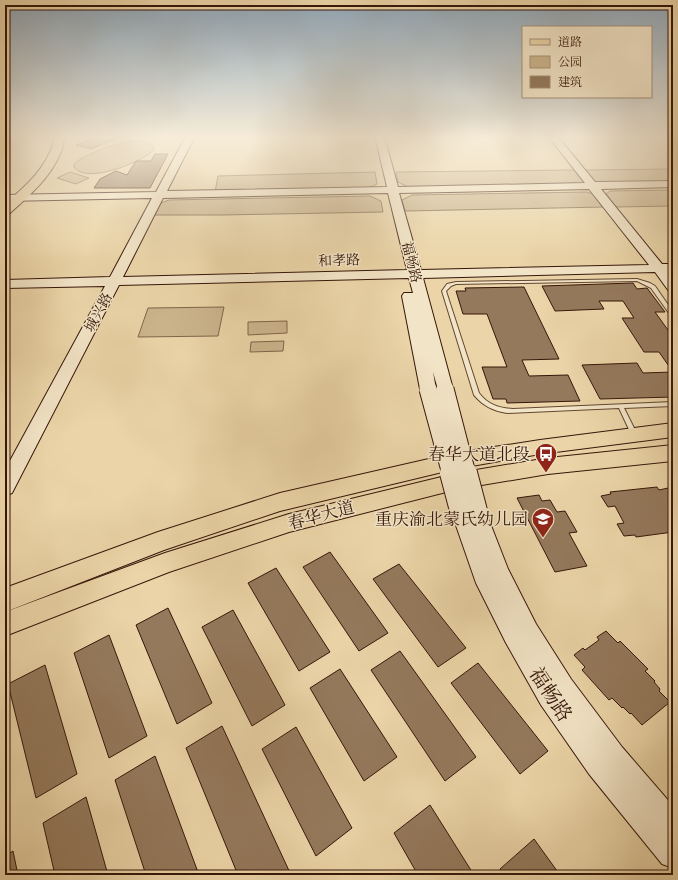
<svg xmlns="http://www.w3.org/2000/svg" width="678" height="880" font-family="'IM FELL Double Pica','Noto Serif SC',serif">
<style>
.green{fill:#ccb58d;stroke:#81664b}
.building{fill:#94795c;stroke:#361609}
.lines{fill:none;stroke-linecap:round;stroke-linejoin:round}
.lane-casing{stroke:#634631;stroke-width:2}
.secondary-casing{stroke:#361609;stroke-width:2}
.primary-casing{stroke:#361609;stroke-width:2}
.lane{fill:#f2e4c6;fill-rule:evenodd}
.secondary{fill:#f2e4c6;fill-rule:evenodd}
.primary{fill:#ebd5a8;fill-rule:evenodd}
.secondary-bridge-far1-casing{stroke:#361609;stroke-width:19;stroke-linecap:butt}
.secondary-bridge-casing{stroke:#361609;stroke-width:24;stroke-linecap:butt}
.secondary-bridge-far1{stroke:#f2e4c6;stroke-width:17}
.secondary-bridge{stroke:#f2e4c6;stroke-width:22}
.labels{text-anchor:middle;stroke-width:3;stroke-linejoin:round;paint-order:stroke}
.far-street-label{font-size:14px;fill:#361609;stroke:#f2e4c6}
.poi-label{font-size:17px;fill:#361609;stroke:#f2e4c6;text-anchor:end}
.street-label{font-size:17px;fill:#361609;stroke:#f2e4c6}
.near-street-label{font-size:20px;fill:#361609;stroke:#f2e4c6}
</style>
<rect width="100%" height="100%" fill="#ebd5a8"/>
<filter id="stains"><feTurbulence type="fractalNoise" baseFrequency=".005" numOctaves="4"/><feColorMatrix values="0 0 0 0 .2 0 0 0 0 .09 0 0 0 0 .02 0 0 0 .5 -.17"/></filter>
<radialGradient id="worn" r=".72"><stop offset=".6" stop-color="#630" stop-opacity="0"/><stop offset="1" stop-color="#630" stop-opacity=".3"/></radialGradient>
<g class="green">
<path d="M134,141L147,142L154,147V150C142,162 86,185 74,167V164C85,154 118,142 134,141Z"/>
<polygon points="673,169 673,182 605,184 594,181 585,170"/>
<polygon points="574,170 584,183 581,185 408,187 398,182 396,172"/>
<polygon points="70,172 89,178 76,184 57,178"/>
<polygon points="375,172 377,184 369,188 215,192 218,176"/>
<polygon points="673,190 673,206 616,207 606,194 610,191"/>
<polygon points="587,192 595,195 605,207 405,211 402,200 412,195"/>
<polygon points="370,196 381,201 383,212 222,215 154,215 161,203 169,200"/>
<polygon points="224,307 218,336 138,337 148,308"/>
<polygon points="287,321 287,333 248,335 248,322"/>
<polygon points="284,341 283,351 250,352 251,342"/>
</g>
<g class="building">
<polygon points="99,136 123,136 91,149 76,145"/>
<polygon points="155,154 168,154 150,188 94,188 100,179 116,171 127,175 136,161 151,161"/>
<polygon points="633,283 637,289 647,288 665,312 655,312 673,337 673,397 600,399 582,365 637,363 643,373 673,372 659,352 644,352 622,318 634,318 623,301 599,301 604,309 555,311 542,286"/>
<polygon points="524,287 559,359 522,360 529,376 568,375 580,401 507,403 506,399 493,399 482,367 507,367 487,314 463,314 456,291 466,291 465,288"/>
<polygon points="657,487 659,490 668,488 673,496 673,532 636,537 635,535 624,536 617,524 624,523 615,506 608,507 601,496 611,494 610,492"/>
<polygon points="539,495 542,501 550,500 557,512 565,511 577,532 569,533 587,566 555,572 517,498"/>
<polygon points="330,552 388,633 359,651 303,567"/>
<polygon points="399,564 466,648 438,667 373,579"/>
<polygon points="276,568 330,652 299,671 248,583"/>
<polygon points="168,608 212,703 177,724 136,625"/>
<polygon points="233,610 285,705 252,726 202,627"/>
<polygon points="606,631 618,643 620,641 648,669 645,671 655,681 654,682 660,689 659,691 670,702 642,725 631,713 630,714 623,707 622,708 612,698 609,700 582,670 585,667 574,655 583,648 585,650 599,640 597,637"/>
<polygon points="109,635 147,736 109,758 74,653"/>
<polygon points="400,651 476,757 445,781 371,670"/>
<polygon points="478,663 548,751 520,774 451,683"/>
<polygon points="45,665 77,774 36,798 8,684"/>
<polygon points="340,669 397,757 364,781 310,688"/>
<polygon points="222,726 291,875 238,875 186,748"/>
<polygon points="296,727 352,828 316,856 262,749"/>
<polygon points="155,756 199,875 146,875 115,780"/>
<polygon points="86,797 108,875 55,875 43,823"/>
<polygon points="430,805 474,875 418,875 394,833"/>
<polygon points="534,839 560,875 504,875 500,869"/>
<polygon points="13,851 18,875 5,875 5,856"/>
</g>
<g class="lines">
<g class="lane-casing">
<path id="lane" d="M637,279L650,283L655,286L673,312V316H671L651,288L637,281L456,284L451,286L446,291L479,393C488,405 499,408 513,409L673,402V406L624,408L637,434L636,436H632L619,408L507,413C494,411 483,406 474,395L442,291L447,284L456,282Z"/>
</g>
<g class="secondary-casing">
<g id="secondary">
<polygon points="5,136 13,136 11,138 5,139"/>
<path d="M186,136H195L167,191L387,187L375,136H384L398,187L585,183L548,136H557L595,182L673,181V187L601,189L662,264H673V272H668L673,278V291L668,290L655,272L423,278L453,389L451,393L445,395L439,393L433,372L436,389L434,393L428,395L422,393L420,389L402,296L404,293H413L409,278L119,285L12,493L5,496V470L105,286L5,288V280L110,277L152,198L5,201V195L156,192ZM589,189L649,265L421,270L399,193ZM388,193L407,270L123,277L163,198Z"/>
<polygon points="476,503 483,505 508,569 536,624 571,679 622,747 673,806 673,868 662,864 589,774 541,705 506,643 476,583 452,514 455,508 462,506 468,508 469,505"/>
</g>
</g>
<g class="primary-casing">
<g id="primary">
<path d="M55,136H65C63,142 63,149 60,154C50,178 28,197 9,214L5,215V204C21,190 40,174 49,154C52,149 53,142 55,136Z"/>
<polygon points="673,423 673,437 540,454 455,469 280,511 164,550 5,612 5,588 158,532 280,493 455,453 540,440"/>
<polygon points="673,445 673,461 548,474 458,489 289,532 169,572 5,636 5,612 165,553 289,514 458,473 548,458"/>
</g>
</g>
<use href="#lane" class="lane"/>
<use href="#secondary" class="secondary"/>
<use href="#primary" class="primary"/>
<g class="secondary-bridge-far1-casing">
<g id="secondary-bridge-far1">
<polyline points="428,389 451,474"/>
<polyline points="445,389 467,474"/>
</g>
</g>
<g class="secondary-bridge-casing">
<g id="secondary-bridge">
<polyline points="451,473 462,514"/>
<polyline points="466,473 476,511"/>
</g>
</g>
<use href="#secondary-bridge-far1" class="secondary-bridge-far1"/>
<use href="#secondary-bridge" class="secondary-bridge"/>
</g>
<linearGradient id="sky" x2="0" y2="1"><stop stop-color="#90a7b9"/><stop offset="0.53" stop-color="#f6ecd8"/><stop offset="1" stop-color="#f6ecd8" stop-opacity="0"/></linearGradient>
<rect width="678" height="259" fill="url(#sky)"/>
<defs>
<g id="bus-pin" transform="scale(1.15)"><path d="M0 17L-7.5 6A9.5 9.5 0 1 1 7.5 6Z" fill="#8f2418" stroke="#f2e4c6"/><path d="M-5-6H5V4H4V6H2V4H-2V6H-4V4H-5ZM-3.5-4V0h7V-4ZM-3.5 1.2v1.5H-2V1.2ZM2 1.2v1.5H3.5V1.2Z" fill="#fff"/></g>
<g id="school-pin" transform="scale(1.15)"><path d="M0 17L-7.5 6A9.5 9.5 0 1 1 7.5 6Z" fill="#8f2418" stroke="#f2e4c6"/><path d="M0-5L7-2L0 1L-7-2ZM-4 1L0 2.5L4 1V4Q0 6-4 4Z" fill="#fff"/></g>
</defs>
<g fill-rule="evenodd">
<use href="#bus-pin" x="546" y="454"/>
<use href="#school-pin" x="543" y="519"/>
</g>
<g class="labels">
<g class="far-street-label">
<text transform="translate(339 260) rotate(-2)" y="5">和孝路</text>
<text transform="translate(412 262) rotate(76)" y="5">福畅路</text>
<text transform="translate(98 312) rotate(-62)" y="5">城兴路</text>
</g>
<g class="poi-label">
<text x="530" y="460">春华大道北段</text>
<text x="528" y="525">重庆渝北蒙氏幼儿园</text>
</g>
<g class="street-label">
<text transform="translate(321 515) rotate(-15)" y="6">春华大道</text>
</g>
<g class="near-street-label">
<text transform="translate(551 694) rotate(57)" y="7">福畅路</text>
</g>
</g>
<rect width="678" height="880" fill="none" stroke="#ebd5a8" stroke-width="20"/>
<rect x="6" y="6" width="666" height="868" fill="none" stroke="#361609" stroke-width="2"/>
<rect x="10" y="10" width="658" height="860" fill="none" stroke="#361609"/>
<rect x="522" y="26" width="130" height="72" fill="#f2e4c6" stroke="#a7927a"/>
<rect x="530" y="39" width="20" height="6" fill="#ebd5a8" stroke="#a7927a"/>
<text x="558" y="46" font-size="12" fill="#361609">道路</text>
<rect x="530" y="56" width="20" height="12" fill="#ccb58d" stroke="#a7927a"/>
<text x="558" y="66" font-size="12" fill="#361609">公园</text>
<rect x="530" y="76" width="20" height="12" fill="#94795c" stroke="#a7927a"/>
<text x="558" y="86" font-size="12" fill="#361609">建筑</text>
<rect width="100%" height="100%" filter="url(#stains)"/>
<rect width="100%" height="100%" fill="url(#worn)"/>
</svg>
